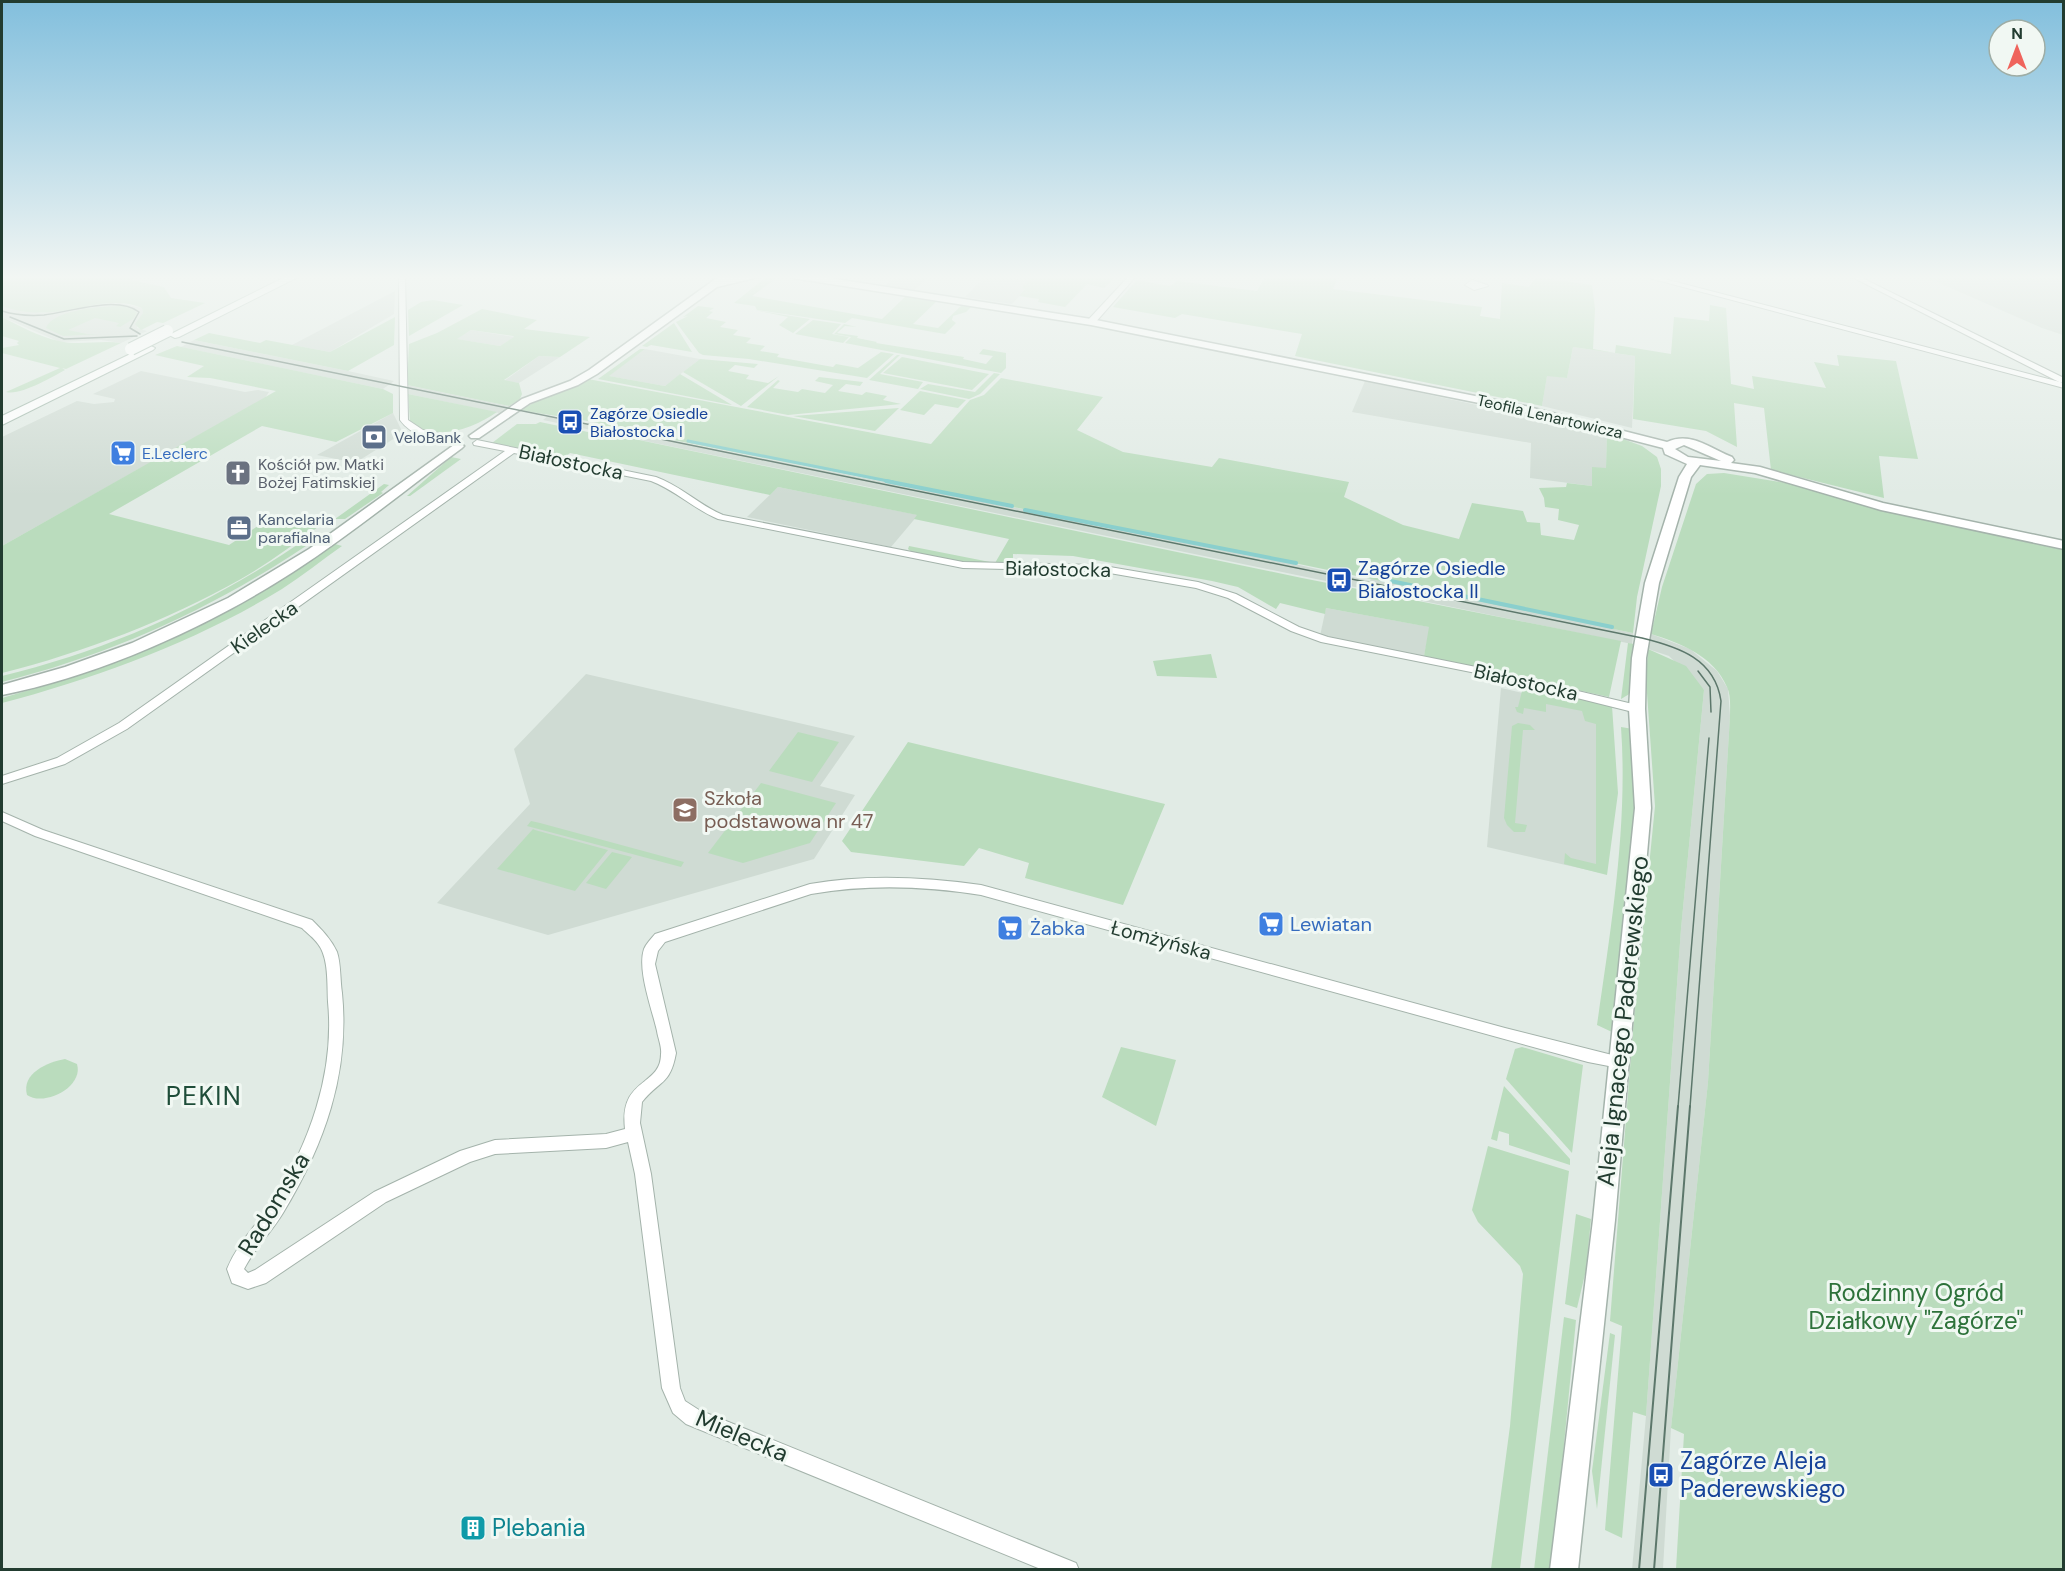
<svg xmlns="http://www.w3.org/2000/svg" width="2065" height="1571" font-family="'DM Sans',sans-serif">
<style>
.built{fill:#cfdbd3}
.green{fill:#badcbd;fill-rule:evenodd}
.lines{fill:none;stroke-linecap:round;stroke-linejoin:round}
.stream-far1{stroke:#8acfcd;stroke-width:3}
.stream{stroke:#8acfcd;stroke-width:4}
.minor-casing{stroke:#a4b3ab;stroke-width:2}
.tertiary-casing{stroke:#a4b3ab;stroke-width:3}
.secondary-casing{stroke:#a0b7aa;stroke-width:2}
.minor{fill:#fff;fill-rule:evenodd}
.tertiary{fill:#fff;fill-rule:evenodd}
.secondary{fill:#fff;fill-rule:evenodd}
.tram-far1{stroke:#5c776b;stroke-width:1.5}
.tram{stroke:#5c776b;stroke-width:2}
.secondary-bridge-casing{stroke:#a0b7aa;stroke-width:14;stroke-linecap:butt}
.secondary-bridge{stroke:#fff;stroke-width:12}
.labels{text-anchor:middle;stroke-width:6;stroke-linejoin:round;paint-order:stroke}
.far-transit-label{font-size:16px;fill:#164399;stroke:#f1f8f3;text-anchor:start}
.far-street-label{font-size:16px;fill:#223c30;stroke:#f1f8f3}
.far-service-label{font-size:16px;fill:#4e5e75;stroke:#f1f8f3;text-anchor:start}
.far-shop-label{font-size:16px;fill:#366cbe;stroke:#f1f8f3;text-anchor:start}
.far-worship-label{font-size:16px;fill:#5b616d;stroke:#f1f8f3;text-anchor:start}
.street-label{font-size:20px;fill:#223c30;stroke:#f1f8f3}
.transit-label{font-size:20px;fill:#164399;stroke:#f1f8f3;text-anchor:start}
.education-label{font-size:20px;fill:#785e54;stroke:#f1f8f3;text-anchor:start}
.shop-label{font-size:20px;fill:#366cbe;stroke:#f1f8f3;text-anchor:start}
.near-street-label{font-size:24px;fill:#223c30;stroke:#f1f8f3}
.near-park-label{font-size:24px;fill:#2d723a;stroke:#f1f8f3}
.near-transit-label{font-size:24px;fill:#164399;stroke:#f1f8f3;text-anchor:start}
.near-culture-label{font-size:24px;fill:#0d838f;stroke:#f1f8f3;text-anchor:start}
.near-neighbourhood-label{font-size:26px;letter-spacing:1.5px;fill:#1e4d39;stroke:#f1f8f3}
</style>
<rect width="100%" height="100%" fill="#e1ebe5"/>
<g class="built">
<polygon points="897,275 932,275 914,290 884,286"/>
<polygon points="987,275 1033,275 1021,288 1026,289 1012,304 965,297"/>
<polygon points="1921,275 2063,275 2063,335 2042,328"/>
<polygon points="395,291 394,314 330,352 292,345"/>
<polygon points="120,303 142,308 143,313 137,328 147,331 121,343 101,340 60,342 2,317 2,306 42,313"/>
<polygon points="471,330 515,337 500,346 456,339"/>
<polygon points="194,340 348,371 394,381 383,389 181,347"/>
<polygon points="1573,347 1635,356 1632,428 1542,406 1547,375 1567,378"/>
<polygon points="645,349 700,359 665,386 608,376"/>
<polygon points="539,356 560,357 519,383 504,381"/>
<polygon points="141,371 245,392 258,390 269,392 265,398 2,546 2,437 77,401 94,404 114,402 115,399 93,394"/>
<polygon points="1365,381 1607,433 1606,469 1592,486 1530,478 1531,443 1352,412"/>
<polygon points="407,385 509,406 499,413 408,394"/>
<polygon points="393,413 403,433 355,463 317,455"/>
<polygon points="548,416 1236,551 1370,581 1371,578 1633,633 1632,644 543,420"/>
<polygon points="778,487 918,515 891,547 747,517"/>
<polygon points="1326,608 1430,627 1424,656 1320,636"/>
<polygon points="1651,634 1690,649 1717,671 1728,689 1730,716 1708,1082 1671,1428 1663,1569 1632,1570 1646,1416 1681,929 1704,690 1669,656 1648,649"/>
<polygon points="586,674 855,736 820,786 855,795 814,859 548,935 437,903 530,804 514,749"/>
<polygon points="1501,688 1606,712 1601,873 1487,847"/>
</g>
<g class="green">
<path d="M2,275H141L132,280L164,287L171,298L205,303L163,323L157,322L141,330L135,324L143,313L142,308C117,297 88,307 62,311C42,314 21,313 2,306Z"/>
<polygon points="1033,275 1117,275 1104,288 1087,284 1065,307 1038,302 1039,299 1019,296 1025,289 1021,288"/>
<polygon points="1266,275 1339,275 1333,289 1482,307 1480,316 1500,319 1502,283 1529,287 1536,277 1592,285 1595,309 1593,349 1615,353 1616,345 1671,354 1674,317 1709,321 1710,305 1726,308 1731,384 1754,389 1752,376 1826,388 1814,362 1839,366 1837,355 1896,361 1918,459 1879,456 1884,498 1771,470 1764,408 1734,403 1737,447 1706,431 1633,419 1635,356 1573,347 1567,378 1547,376 1542,406 1295,356 1302,334 1182,314 1175,318 1113,307 1137,280 1170,286 1177,281 1257,291"/>
<polygon points="776,276 780,276 752,296 882,319 906,296 937,301 913,324 938,328 962,305 972,306 966,312 953,316 952,320 956,323 945,334 852,318 845,323 757,310 755,306 734,303 766,277"/>
<polygon points="433,300 463,305 409,336 408,310 421,302"/>
<path d="M122,306L134,309L137,313L133,319L120,327L116,326L119,323L95,318L68,330L87,334H99L63,336L46,328C53,309 104,306 122,306Z"/>
<polygon points="698,306 714,308 709,311 713,312 706,318 726,322 720,327 738,330 733,335 751,338 746,343 765,346 760,351 779,354 777,357 833,367 836,364 858,368 881,352 894,354 867,378 749,359 703,355 699,353 676,322 688,316 683,317"/>
<path d="M482,309L537,320L524,329L590,337L560,357L539,356L504,380L519,383L522,394L520,399L509,406L407,385L409,344L437,333ZM471,330L513,336L514,337L500,346L457,339Z"/>
<polygon points="755,310 810,319 793,333 779,325 788,317"/>
<path d="M2,317C20,326 39,337 59,341C78,346 100,340 121,343L66,369L62,368L65,370C52,377 20,396 6,392L60,368L2,353V348L19,345L17,343L19,341L2,336Z"/>
<polygon points="395,317 394,345 348,371 194,340 209,333 260,343 266,340 330,352"/>
<polygon points="813,320 841,324 832,334 849,337 843,343 795,334"/>
<polygon points="674,323 692,352 651,345 647,347 642,346"/>
<polygon points="844,324 857,327 845,326 837,333 858,336 857,338 877,342 876,343 964,357 963,359 986,364 993,356 979,354 983,349 1006,353 1006,368 1001,373 845,343 851,337 834,334"/>
<path d="M177,346L383,389L393,394V413L336,442L262,426L109,514L229,545L267,520L318,527C292,545 268,564 241,579C166,621 85,652 2,673V546L276,391L210,378L187,377L204,366L155,355Z"/>
<polygon points="640,349 645,349 609,376 665,386 680,374 732,405 598,379"/>
<polygon points="897,355 900,355 880,374 923,382 918,389 869,380"/>
<polygon points="902,357 989,374 972,390 883,373"/>
<polygon points="700,359 758,364 754,368 735,365 728,371 749,375 746,379 768,383 779,376 741,406 683,372"/>
<polygon points="994,373 1000,374 980,394 969,399 920,389 928,384 975,392"/>
<polygon points="819,377 863,382 860,386 846,384 838,391 862,395 866,392 887,396 883,400 901,404 788,415 747,407 778,380 780,381 773,388 798,392 802,389 825,393 833,385 815,381"/>
<path d="M1001,378L1103,397L1077,430L1123,452L1212,467L1219,458L1349,482L1344,497L1403,525L1459,539L1472,503L1523,511L1527,522L1540,523L1541,535L1574,540L1579,525L1558,520L1559,509L1545,507L1544,498L1539,488L1566,487L1567,483L1592,486V467L1606,468L1607,433L1642,446L1657,457L1661,469V486L1637,597L1633,633L1236,551L597,425L599,423C572,418 547,415 521,410C544,395 566,393 588,379L931,444L970,400L984,395Z"/>
<polygon points="920,391 966,400 958,408 935,404 924,415 900,410"/>
<path d="M408,394L497,412C472,429 435,443 410,421Z"/>
<polygon points="899,408 875,431 793,416"/>
<polygon points="540,422 588,432 591,430 1302,578 1621,641 1609,697 1424,656 1429,627 1326,608 1325,614 1280,603 1276,609 1238,587 1212,581 1073,556 1013,554 1013,564 968,564 913,553 908,549 909,546 995,563 1009,539 914,519 917,515 778,487 770,495 570,453 564,458 492,443 517,424 536,424"/>
<polygon points="451,457 461,459 410,496 407,496"/>
<path d="M1724,473L1787,483L1889,512L2063,550V1569H1676L1684,1434L1671,1428L1708,1082L1730,716C1730,707 1731,695 1727,687C1714,656 1680,643 1651,634L1662,587L1696,484L1707,474Z"/>
<polygon points="384,484 389,485 381,492 383,493 345,519 335,519"/>
<path d="M313,534L322,535C224,603 118,653 2,682V676C114,649 218,601 313,534Z"/>
<path d="M335,544L342,546C322,560 302,576 282,589C197,641 97,678 2,703V698C126,664 229,618 335,544Z"/>
<polygon points="1628,643 1634,644 1631,693 1621,699"/>
<polygon points="1648,649 1686,666 1704,690 1681,929 1646,1416 1633,1412 1622,1538 1605,1530 1622,1326 1610,1321 1634,1018 1655,806 1646,679"/>
<polygon points="1211,654 1217,678 1157,676 1153,661"/>
<polygon points="1532,689 1612,706 1618,793 1607,875 1564,864 1565,853 1571,858 1596,864 1596,724 1585,721 1582,711 1546,704 1546,712 1524,708 1523,714 1517,712 1515,707 1518,707 1522,691"/>
<polygon points="1518,723 1530,725 1535,730 1523,730 1515,823 1527,825 1525,832 1514,832 1507,825 1504,818 1512,726"/>
<path d="M1621,727L1633,729L1636,792L1634,842L1612,1032L1597,1025C1611,927 1628,826 1621,727Z"/>
<polygon points="798,732 839,742 812,782 769,771"/>
<polygon points="908,742 1165,804 1123,905 1025,878 1029,863 979,848 964,866 851,852 842,841"/>
<polygon points="761,783 836,803 810,843 743,863 708,853"/>
<polygon points="531,821 540,823 684,862 681,867 527,826"/>
<polygon points="533,829 535,830 608,850 575,891 497,869"/>
<polygon points="612,852 632,857 606,889 586,883"/>
<polygon points="1121,1047 1176,1060 1156,1126 1102,1097"/>
<polygon points="1522,1047 1583,1065 1572,1153 1506,1079 1515,1049"/>
<path d="M65,1059L77,1064C84,1087 44,1107 27,1095C21,1073 48,1062 65,1059Z"/>
<polygon points="1504,1086 1570,1159 1570,1165 1509,1145 1509,1134 1499,1131 1497,1141 1491,1139"/>
<polygon points="1488,1146 1569,1171 1520,1569 1491,1569 1510,1426 1523,1274 1520,1266 1478,1222 1472,1210"/>
<polygon points="1576,1214 1591,1219 1586,1270 1577,1308 1565,1304"/>
<polygon points="1564,1317 1576,1320 1552,1569 1534,1570"/>
<polygon points="1610,1333 1615,1335 1597,1509 1592,1471"/>
</g>
<g class="lines">
<polyline class="stream-far1" points="688,441 893,482"/>
<g class="stream">
<polyline points="886,481 1012,506"/>
<polyline points="1025,510 1296,563"/>
<polyline points="1381,579 1612,627"/>
</g>
<g class="minor-casing">
<g id="minor">
<path d="M399,275H405L408,420L423,430L459,437V441C439,443 412,437 400,420Z"/>
<polygon points="1130,275 1137,275 1094,324 1088,324 1088,320"/>
<polygon points="1638,275 1649,275 2064,383 2064,388"/>
<polygon points="1848,275 1856,275 2064,378 2064,382 2059,382"/>
<polygon points="1472,280 1487,285 1488,286 1474,290 1465,285"/>
<path d="M477,440L656,477C681,486 699,505 723,515L963,562L1098,565L1198,582L1236,594L1299,627L1328,637L1481,668L1637,705L1643,709L1637,713L1481,674L1321,642L1291,631L1228,598L1196,588L1098,571L963,568L718,519C694,509 675,490 651,481L514,453L127,729L65,764L2,784V776L57,758L119,723L505,451L474,445L473,443Z"/>
<path d="M2,812L43,830L312,920C322,930 331,939 337,952C341,964 340,981 342,993C350,1074 324,1145 283,1213C271,1233 254,1249 244,1269L248,1273L255,1270L374,1192L460,1151L495,1140L606,1134L625,1129C619,1077 661,1087 661,1054C662,1047 658,1038 657,1031C652,1009 637,970 644,949C646,944 651,939 655,934L810,884C867,874 924,877 981,885L1505,1028L1624,1058L1626,1062L1624,1066L1619,1068L1588,1062L981,895C924,886 868,884 811,894L665,942L658,951L655,964L676,1053C670,1086 659,1080 642,1102L640,1123L651,1174L680,1388L685,1401L699,1410L1076,1563L1079,1570H1043L686,1424L673,1413L662,1388L635,1174L628,1142L606,1148L495,1154L470,1162L386,1202L266,1283L248,1289L232,1283L227,1269C237,1244 255,1227 270,1205C309,1146 335,1073 328,1002C327,984 329,958 318,944C314,938 307,933 302,928L35,836L2,821Z"/>
</g>
</g>
<g class="tertiary-casing">
<g id="tertiary">
<polygon points="721,275 732,275 730,277 767,275 717,287 597,374 578,385 530,403 479,438 471,438 469,436 522,399 570,381 589,370"/>
<path d="M788,275H810L1091,319L1525,406L1667,442C1691,431 1711,449 1732,457L1734,460L1731,463L1760,467L1883,503L2064,541V549L1881,510L1755,473L1700,465L1691,477L1659,583L1646,658L1645,709L1651,808L1615,1220L1578,1570H1550L1593,1220L1635,808L1629,709L1632,658L1645,583L1679,477L1687,464L1665,454L1663,448L1524,412L1091,325L793,278ZM1684,445L1721,461L1688,457L1675,449Z"/>
<path d="M458,442L464,446L462,448C406,489 352,534 293,572C208,627 101,675 2,695V685L65,667L132,643L228,598L309,549Z"/>
</g>
</g>
<g class="secondary-casing">
<g id="secondary">
<polygon points="289,275 302,275 179,337 175,338 169,335"/>
<polygon points="149,345 155,348 153,350 2,425 2,416"/>
</g>
</g>
<use href="#minor" class="minor"/>
<use href="#tertiary" class="tertiary"/>
<use href="#secondary" class="secondary"/>
<g class="tram-far1">
<path d="M2,311C15,315 30,316 44,315C70,312 117,295 139,312L130,328L140,334"/>
<polyline points="10,317 64,339 137,336"/>
<path d="M182,342L1642,638C1679,647 1715,659 1721,701L1690,1107"/>
<polyline points="1698,671 1710,687 1711,712"/>
<polyline points="1678,1107 1709,738"/>
</g>
<g class="tram">
<polyline points="1639,1570 1678,1106"/>
<polyline points="1654,1570 1690,1106"/>
</g>
<g class="secondary-bridge-casing">
<polyline id="secondary-bridge" points="131,349 167,331"/>
</g>
<use href="#secondary-bridge" class="secondary-bridge"/>
</g>
<linearGradient id="sky" x2="0" y2="1"><stop stop-color="#82bfdd"/><stop offset="0.56" stop-color="#f2f6f3"/><stop offset="1" stop-color="#f2f6f3" stop-opacity="0"/></linearGradient>
<rect width="2065" height="495" fill="url(#sky)"/>
<defs>
<g id="bus-square" transform="scale(1.35)"><rect x="-9" y="-9" width="18" height="18" rx="4" fill="#1a4fb4" stroke="#f1f8f3"/><path d="M-5-6H5V4H4V6H2V4H-2V6H-4V4H-5ZM-3.5-4V0h7V-4ZM-3.5 1.2v1.5H-2V1.2ZM2 1.2v1.5H3.5V1.2Z" fill="#fff"/></g>
<g id="bank-square" transform="scale(1.35)"><rect x="-9" y="-9" width="18" height="18" rx="4" fill="#5c6f8a" stroke="#f1f8f3"/><path d="M-6-4H6V4H-6ZM0-2.3a2.3 2.3 0 1 0 0 4.6a2.3 2.3 0 1 0 0-4.6Z" fill="#fff"/></g>
<g id="supermarket-square" transform="scale(1.35)"><rect x="-9" y="-9" width="18" height="18" rx="4" fill="#3f7fe0" stroke="#f1f8f3"/><path d="M-6-5.5h2.5l.6 2H6L4.5 2H-2.5L-4.4-4H-6ZM-1.5 3.2a1.3 1.3 0 1 0 .1 0ZM3 3.2a1.3 1.3 0 1 0 .1 0Z" fill="#fff"/></g>
<g id="church-square" transform="scale(1.35)"><rect x="-9" y="-9" width="18" height="18" rx="4" fill="#6b7280" stroke="#f1f8f3"/><path d="M-1.2-6h2.4v3.5h3.3v2.4h-3.3V6h-2.4V-.1h-3.3v-2.4h3.3Z" fill="#fff"/></g>
<g id="office-square" transform="scale(1.35)"><rect x="-9" y="-9" width="18" height="18" rx="4" fill="#5c6f8a" stroke="#f1f8f3"/><path d="M-6-3h4V-5.5h4V-3h4V5H-6ZM-1-4.5V-3h2v-1.5ZM-6 0V1H6V0Z" fill="#fff"/></g>
<g id="school-square" transform="scale(1.35)"><rect x="-9" y="-9" width="18" height="18" rx="4" fill="#8d6e63" stroke="#f1f8f3"/><path d="M0-5L7-2L0 1L-7-2ZM-4 1L0 2.5L4 1V4Q0 6-4 4Z" fill="#fff"/></g>
<g id="building-square" transform="scale(1.35)"><rect x="-9" y="-9" width="18" height="18" rx="4" fill="#0f9aa8" stroke="#f1f8f3"/><path d="M-4-6H4V6H1V3H-1V6H-4ZM-2.5-4.3h1.7v1.8h-1.7ZM.8-4.3h1.7v1.8H.8ZM-2.5-1h1.7V.8h-1.7ZM.8-1h1.7V.8H.8Z" fill="#fff"/></g>
</defs>
<g fill-rule="evenodd">
<use href="#bus-square" x="570" y="422"/>
<use href="#bank-square" x="374" y="437"/>
<use href="#supermarket-square" x="123" y="453"/>
<use href="#church-square" x="238" y="473"/>
<use href="#office-square" x="239" y="528"/>
<use href="#bus-square" x="1339" y="580"/>
<use href="#school-square" x="685" y="810"/>
<use href="#supermarket-square" x="1271" y="924"/>
<use href="#supermarket-square" x="1010" y="928"/>
<use href="#bus-square" x="1661" y="1475"/>
<use href="#building-square" x="473" y="1528"/>
</g>
<g class="labels">
<g class="far-transit-label">
<text x="590" y="419">Zagórze Osiedle<tspan x="590" dy="18">Białostocka I</tspan></text>
</g>
<g class="far-street-label">
<text transform="translate(1550 416) rotate(13)" y="6">Teofila Lenartowicza</text>
</g>
<g class="far-service-label">
<text x="394" y="443">VeloBank</text>
<text x="258" y="525">Kancelaria<tspan x="258" dy="18">parafialna</tspan></text>
</g>
<g class="far-shop-label">
<text x="142" y="459">E.Leclerc</text>
</g>
<g class="far-worship-label">
<text x="258" y="470">Kościół pw. Matki<tspan x="258" dy="18">Bożej Fatimskiej</tspan></text>
</g>
<g class="street-label">
<text transform="translate(571 462) rotate(12)" y="7">Białostocka</text>
<text transform="translate(1058 569) rotate(1)" y="7">Białostocka</text>
<text transform="translate(264 627) rotate(-35)" y="7">Kielecka</text>
<text transform="translate(1526 682) rotate(13)" y="7">Białostocka</text>
<text transform="translate(1161 940) rotate(15)" y="7">Łomżyńska</text>
</g>
<g class="transit-label">
<text x="1358" y="575">Zagórze Osiedle<tspan x="1358" dy="23">Białostocka II</tspan></text>
</g>
<g class="education-label">
<text x="704" y="805">Szkoła<tspan x="704" dy="23">podstawowa nr 47</tspan></text>
</g>
<g class="shop-label">
<text x="1290" y="931">Lewiatan</text>
<text x="1030" y="935">Żabka</text>
</g>
<g class="near-street-label">
<text transform="translate(1623 1021) rotate(-84)" y="8">Aleja Ignacego Paderewskiego</text>
<text transform="translate(274 1204) rotate(-59)" y="8">Radomska</text>
<text transform="translate(742 1436) rotate(23)" y="8">Mielecka</text>
</g>
<g class="near-park-label">
<text x="1916" y="1301">Rodzinny Ogród<tspan x="1916" dy="28">Działkowy "Zagórze"</tspan></text>
</g>
<g class="near-transit-label">
<text x="1680" y="1469">Zagórze Aleja<tspan x="1680" dy="28">Paderewskiego</tspan></text>
</g>
<g class="near-culture-label">
<text x="492" y="1536">Plebania</text>
</g>
<g class="near-neighbourhood-label">
<text x="204" y="1105">PEKIN</text>
</g>
</g>
<rect width="2065" height="1571" fill="none" stroke="#223c30" stroke-width="6"/>
<g transform="translate(2017 48)"><circle r="28" fill="#f1f8f3" stroke="#9eada5" stroke-width="1.5"/>
<path d="M0-4.5L10 22L0 15L-10 22Z" fill="#ef645c"/>
<text y="-9" font-size="16" font-weight="bold" text-anchor="middle" fill="#223c30">N</text>
</g>
</svg>
